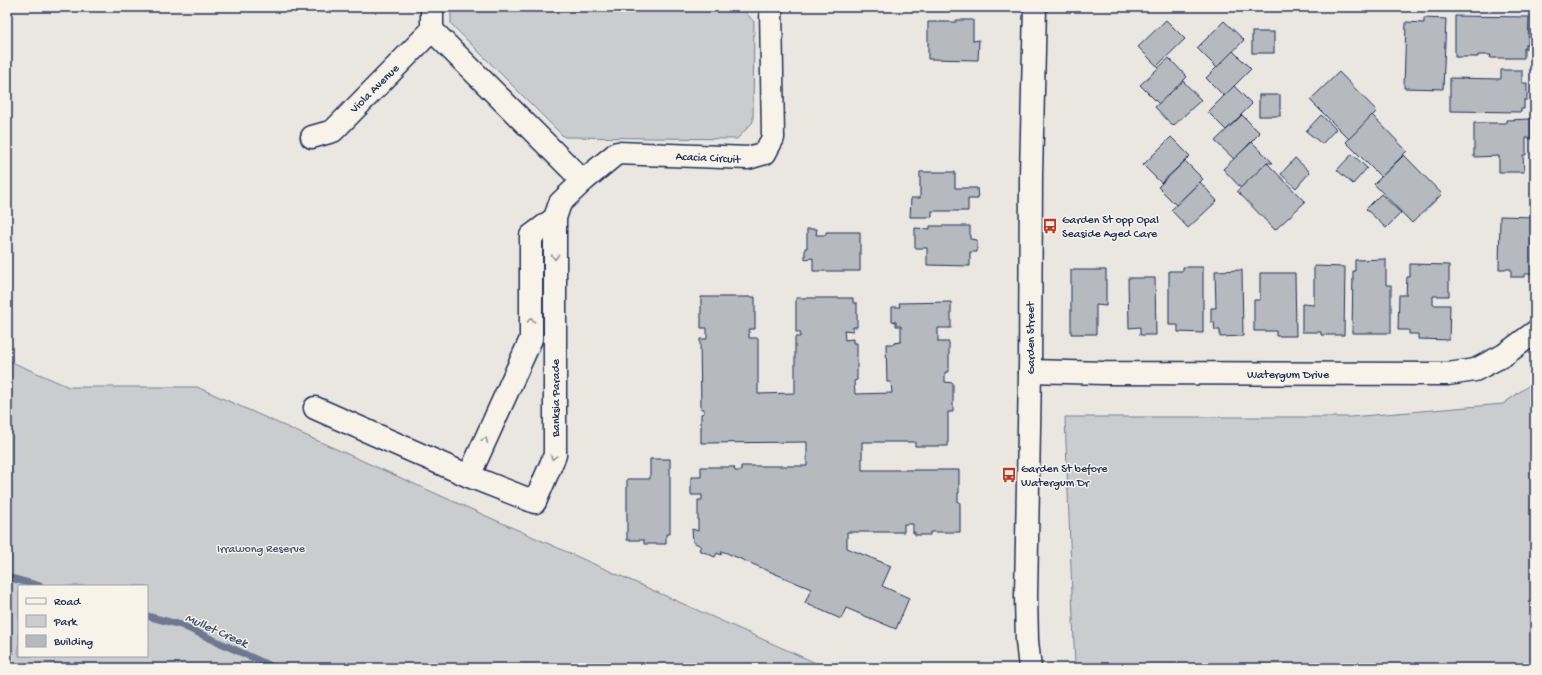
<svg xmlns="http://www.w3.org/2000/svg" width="1542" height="675" font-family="'Gochi Hand',sans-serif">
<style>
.green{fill:#cbcccd;stroke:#737e96;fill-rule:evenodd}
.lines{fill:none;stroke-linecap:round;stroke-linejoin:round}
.stream{stroke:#6d7892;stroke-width:7}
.building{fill:#b6babf;stroke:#1b2f5e}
.minor-casing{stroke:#1b2f5e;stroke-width:25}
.minor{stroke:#f7f3e8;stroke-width:22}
.oneway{stroke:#8991a3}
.labels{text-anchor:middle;stroke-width:3;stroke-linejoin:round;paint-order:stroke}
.street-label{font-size:12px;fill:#1b2f5e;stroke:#f7f3e8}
.poi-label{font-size:12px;fill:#1b2f5e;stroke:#f7f3e8;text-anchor:start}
.park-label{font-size:12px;fill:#47567a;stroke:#f7f3e8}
.water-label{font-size:13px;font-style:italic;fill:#445378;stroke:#f7f3e8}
</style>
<rect width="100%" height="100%" fill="#eae7e0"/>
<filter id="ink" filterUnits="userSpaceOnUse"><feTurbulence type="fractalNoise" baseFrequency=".025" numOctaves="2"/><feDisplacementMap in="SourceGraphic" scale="8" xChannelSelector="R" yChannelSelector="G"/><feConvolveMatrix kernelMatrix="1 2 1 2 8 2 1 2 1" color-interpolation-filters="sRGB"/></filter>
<g filter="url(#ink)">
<g class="green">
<polygon points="451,7 741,7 754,22 753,122 737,139 564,137 451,24"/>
<path d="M7,360L69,387H197L827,668H7ZM19,586H147V656H19Z"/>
<polygon points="1535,381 1535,668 1075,668 1065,417 1350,417 1503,404"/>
</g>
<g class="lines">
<g class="stream">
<polyline points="7,577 40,586"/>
<polyline points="147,616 181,625 275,668"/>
</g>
</g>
<g class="building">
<polygon points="1455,16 1529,17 1528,44 1526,44 1526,49 1524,48 1524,58 1490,58 1491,55 1478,55 1478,57 1455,57"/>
<polygon points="1424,18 1446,19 1443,89 1404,88 1406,22 1424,23"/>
<polygon points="956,20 973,20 973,41 979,40 978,60 928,59 928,22 956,22"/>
<polygon points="1166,20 1185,39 1157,66 1138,47"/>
<polygon points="1224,21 1244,40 1217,68 1197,48"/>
<rect x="1252" y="32" width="22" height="21"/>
<polygon points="1233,51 1251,69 1224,96 1206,78"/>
<polygon points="1169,58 1187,77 1159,104 1140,85"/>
<polygon points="1501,70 1522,70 1522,83 1527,83 1527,100 1524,100 1524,109 1521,109 1521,112 1450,111 1450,78 1501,79"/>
<polygon points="1339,72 1377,111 1349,139 1310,100"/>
<polygon points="1183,81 1201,100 1173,126 1155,107"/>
<polygon points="1234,86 1252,104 1226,130 1208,112"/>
<rect x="1259" y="95" width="21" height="21"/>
<polygon points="1242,115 1260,133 1234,159 1215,141"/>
<polygon points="1321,115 1336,129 1322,144 1306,131"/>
<polygon points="1372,115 1407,151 1381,177 1346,142"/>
<polygon points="1531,119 1531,138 1526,138 1526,155 1523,155 1524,172 1499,172 1499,156 1474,157 1474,123 1506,123 1506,120"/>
<polygon points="1171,137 1190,156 1161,183 1143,165"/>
<polygon points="1252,142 1273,163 1267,163 1241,188 1223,169"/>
<polygon points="1352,154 1367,168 1353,184 1337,170"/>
<polygon points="1404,155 1442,194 1412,223 1374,184"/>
<polygon points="1295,158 1310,172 1296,188 1281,174"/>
<polygon points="1185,161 1203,179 1176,205 1158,187"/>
<polygon points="1267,163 1305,202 1275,230 1237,191"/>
<polygon points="920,172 955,172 955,188 977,188 978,199 968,199 968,211 932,211 932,217 910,217 911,198 920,198"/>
<polygon points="1200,182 1217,201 1188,228 1171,210"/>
<polygon points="1381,194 1401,213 1386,228 1366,209"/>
<polygon points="1500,216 1535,217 1535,274 1524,274 1524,277 1511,277 1511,269 1499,269"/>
<polygon points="930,226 970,226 970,239 977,240 977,252 970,252 970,266 927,265 927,248 915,248 915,228 930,229"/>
<polygon points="807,229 817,229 816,235 826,235 826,232 860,232 860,271 813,271 813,258 805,259 805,248 807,248"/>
<polygon points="1386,259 1386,285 1391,285 1391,333 1352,333 1353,271 1355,271 1355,260"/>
<polygon points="1410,264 1449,265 1449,296 1433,296 1433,305 1450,305 1449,340 1418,339 1418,334 1409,334 1409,330 1398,330 1399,295 1406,295 1407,277 1410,277"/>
<polygon points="1314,266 1345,267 1344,335 1321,335 1321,332 1302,332 1302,304 1314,305"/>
<polygon points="1183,267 1203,267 1203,333 1178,332 1178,325 1169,325 1169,271 1183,271"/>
<polygon points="1071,270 1106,270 1106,306 1096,305 1096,334 1071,334"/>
<polygon points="1242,270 1243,336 1220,337 1220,330 1215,330 1214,322 1211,322 1211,308 1216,308 1215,271"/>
<polygon points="1260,273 1295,273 1296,336 1276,336 1276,331 1254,331 1254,300 1260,300"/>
<polygon points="1128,278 1155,278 1156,335 1140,335 1140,327 1129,328"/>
<polygon points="701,297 755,297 755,329 749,329 749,338 758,338 758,394 795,393 795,337 800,337 800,332 796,332 796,298 853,298 853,303 857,303 857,327 853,327 853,331 844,330 845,340 853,339 853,343 857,343 857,380 854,381 855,394 892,393 891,382 887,382 886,344 894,344 894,343 901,342 901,326 896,326 896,322 892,321 892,307 900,307 899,303 951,302 951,328 938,328 938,342 949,342 949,372 945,372 945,382 953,383 953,412 948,412 948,446 915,446 915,442 862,442 862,470 959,470 959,493 958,493 958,502 960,502 960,532 930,532 930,535 915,535 915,532 913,533 913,524 904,524 904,532 847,532 847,548 891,566 882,586 909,598 896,629 846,608 841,619 805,603 811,589 722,551 721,555 717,553 715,557 699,550 701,546 693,542 692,529 698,531 698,500 702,500 702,495 691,495 691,477 701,477 701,467 734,467 735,471 741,471 741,466 807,466 807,442 701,443 701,414 704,413 704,409 701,409 700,339 707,339 707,328 701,328"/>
<polygon points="650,459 670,459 670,534 666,534 666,544 644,544 644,540 627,540 627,479 650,479"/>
</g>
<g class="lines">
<g class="minor-casing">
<g id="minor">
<polyline points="432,7 432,30 583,181"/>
<polyline points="312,137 333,131 432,30"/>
<polyline points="1030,371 1104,373 1448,374 1475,370 1504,355 1535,332"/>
<polyline points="315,408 469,476 535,502 555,455 555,218 560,203 583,181 617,153 748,158 765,153 773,138 771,7"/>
<polyline points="469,476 531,339 531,236 555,218"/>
<polyline points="1030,668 1027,641 1026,597 1030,371 1031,175 1035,7"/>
</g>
</g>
<use href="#minor" class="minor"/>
</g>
<defs><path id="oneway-chevron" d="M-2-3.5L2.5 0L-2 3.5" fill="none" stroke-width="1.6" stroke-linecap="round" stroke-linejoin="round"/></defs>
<g class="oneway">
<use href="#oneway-chevron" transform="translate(555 257) rotate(90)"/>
<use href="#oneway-chevron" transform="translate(531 320) rotate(-90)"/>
<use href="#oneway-chevron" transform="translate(485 440) rotate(-66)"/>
<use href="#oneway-chevron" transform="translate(553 457) rotate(105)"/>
</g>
</g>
<defs>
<g id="bus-bare" transform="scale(1.2)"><path d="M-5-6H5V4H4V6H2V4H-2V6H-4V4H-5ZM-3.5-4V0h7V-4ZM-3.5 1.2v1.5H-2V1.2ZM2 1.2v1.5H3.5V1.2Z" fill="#c8321e" stroke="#f7f3e8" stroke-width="2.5" paint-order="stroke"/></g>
</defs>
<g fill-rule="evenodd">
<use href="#bus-bare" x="1050" y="226"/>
<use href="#bus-bare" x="1009" y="475"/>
</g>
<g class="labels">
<g class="street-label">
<text transform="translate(374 88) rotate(-45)" y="4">Viola Avenue</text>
<text transform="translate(708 157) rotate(3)" y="4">Acacia Circuit</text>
<text transform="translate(1030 338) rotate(-90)" y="4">Garden Street</text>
<text x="1288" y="378">Watergum Drive</text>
<text transform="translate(555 398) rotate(-90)" y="4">Banksia Parade</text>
</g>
<g class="poi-label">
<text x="1062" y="223">Garden St opp Opal<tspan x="1062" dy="14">Seaside Aged Care</tspan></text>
<text x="1021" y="472">Garden St before<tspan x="1021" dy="14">Watergum Dr</tspan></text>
</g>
<g class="park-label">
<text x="261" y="552">Irrawong Reserve</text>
</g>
<g class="water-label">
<text transform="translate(217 629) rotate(24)" y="5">Mullet Creek</text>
</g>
</g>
<rect width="1542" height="675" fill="none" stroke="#f7f3e8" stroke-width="24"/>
<rect x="12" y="12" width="1518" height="651" fill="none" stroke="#1b2f5e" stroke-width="1.5" filter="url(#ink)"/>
<rect x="18" y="585" width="130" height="72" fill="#f7f3e8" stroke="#9fa5b1"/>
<rect x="26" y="598" width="20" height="6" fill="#f7f3e8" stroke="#9fa5b1"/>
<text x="54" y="605" font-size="12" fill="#1b2f5e">Road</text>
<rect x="26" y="615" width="20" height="12" fill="#cbcccd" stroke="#9fa5b1"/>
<text x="54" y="625" font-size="12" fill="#1b2f5e">Park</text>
<rect x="26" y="635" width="20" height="12" fill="#b6babf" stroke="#9fa5b1"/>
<text x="54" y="645" font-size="12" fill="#1b2f5e">Building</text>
</svg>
